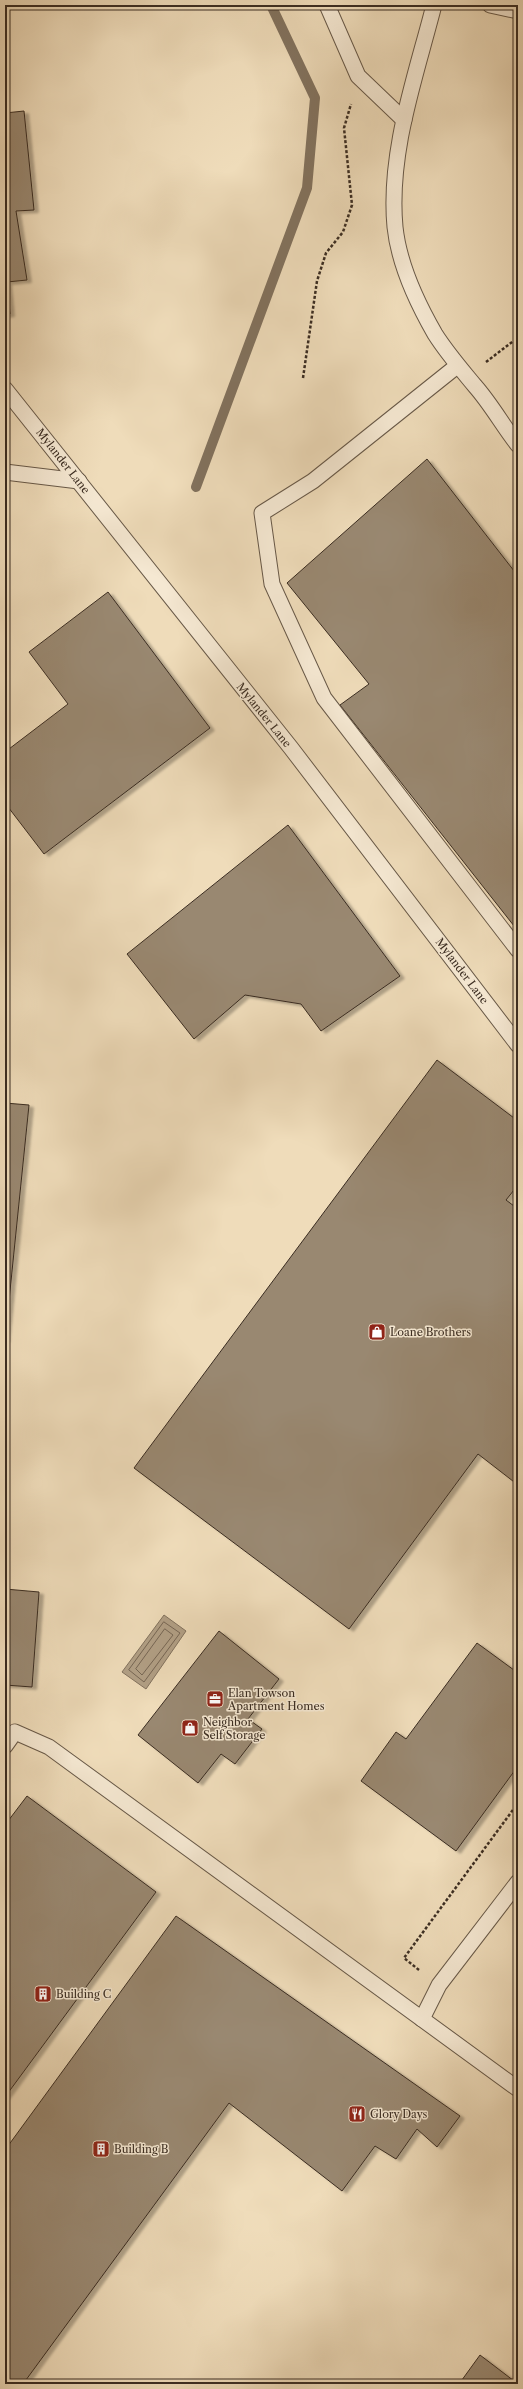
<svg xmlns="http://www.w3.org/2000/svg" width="523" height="2389" font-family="'Libre Caslon Text',serif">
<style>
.water{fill:#b2a086;stroke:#82725e}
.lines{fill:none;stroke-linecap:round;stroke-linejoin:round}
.shore{stroke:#766654;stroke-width:1}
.stream{stroke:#82725e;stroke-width:10}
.building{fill:#998871;stroke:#3b2d22;filter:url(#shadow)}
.service-casing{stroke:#685948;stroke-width:17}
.path{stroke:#3b2d22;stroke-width:2.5;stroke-dasharray:3 2;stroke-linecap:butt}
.service{stroke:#f5e8d2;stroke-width:15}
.labels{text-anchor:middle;stroke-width:3;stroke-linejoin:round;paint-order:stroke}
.street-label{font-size:11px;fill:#3b2d22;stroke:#f5e8d2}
.poi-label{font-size:11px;fill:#3b2d22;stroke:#f5e8d2;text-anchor:start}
</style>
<defs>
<filter id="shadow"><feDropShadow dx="4.5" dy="2.5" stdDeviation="1" flood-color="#0004"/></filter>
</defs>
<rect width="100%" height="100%" fill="#efdcba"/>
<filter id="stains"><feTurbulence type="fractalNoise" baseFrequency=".005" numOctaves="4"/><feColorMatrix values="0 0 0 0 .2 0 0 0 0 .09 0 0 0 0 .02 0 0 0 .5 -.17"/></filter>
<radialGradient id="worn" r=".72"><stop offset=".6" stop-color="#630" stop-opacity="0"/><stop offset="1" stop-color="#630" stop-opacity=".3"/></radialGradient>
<polygon class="water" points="164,1615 186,1631 146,1689 122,1672"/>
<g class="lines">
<g class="shore">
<polygon points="164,1622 180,1633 144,1682 129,1670"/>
<polygon points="165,1629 173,1635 142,1675 136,1669"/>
</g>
<polyline class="stream" points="196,487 307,188 315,98 271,5"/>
</g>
<g class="building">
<polygon points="24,111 34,210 16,211 27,280 7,282 10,314 5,315 5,113"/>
<polygon points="427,459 518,576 518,931 340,705 369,684 287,583"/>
<polygon points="108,592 210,728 44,854 5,803 5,752 68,704 29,652"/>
<polygon points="288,825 400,976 321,1031 301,1004 245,995 194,1039 127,954"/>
<polygon points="437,1060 518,1121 518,1185 506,1200 518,1209 518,1485 478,1454 349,1629 134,1468"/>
<polygon points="5,1103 29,1105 5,1340"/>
<polygon points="5,1589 39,1592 32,1687 5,1685"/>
<polygon points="219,1631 279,1679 248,1719 262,1729 235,1764 221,1754 198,1783 138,1735"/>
<polygon points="477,1643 518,1673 518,1766 456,1851 361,1781 396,1732 406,1739"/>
<polygon points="27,1796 156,1892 5,2097 5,1825"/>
<polygon points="176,1916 460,2116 437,2147 417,2129 396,2159 375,2146 342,2191 229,2103 23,2384 5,2384 5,2150"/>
<polygon points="480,2355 518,2384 459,2384"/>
</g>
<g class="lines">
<g class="service-casing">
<g id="service">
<polyline points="327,5 358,76 404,120"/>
<path d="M434,5C416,76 388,152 395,227C399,265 416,301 435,334C447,353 461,369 475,386C491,404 503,426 518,445"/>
<polyline points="490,5 518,11"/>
<polyline points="457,366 313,481 262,513 272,584 324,698 518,950"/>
<polyline points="5,389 291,748 518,1045"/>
<polyline points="5,472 79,481"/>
<polyline points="5,1746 15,1732 49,1747 518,2089"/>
<polyline points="422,2019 439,1985 518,1882"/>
</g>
</g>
<g class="path">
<polyline points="486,362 516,339"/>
<polyline points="303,378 317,281 326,253 343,232 352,205 344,128 351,104"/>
<polyline points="419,1970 404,1958 518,1803"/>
</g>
<use href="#service" class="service"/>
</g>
<defs>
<g id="shop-square" transform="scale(0.9)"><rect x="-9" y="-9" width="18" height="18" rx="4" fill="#8f2418" stroke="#f5e8d2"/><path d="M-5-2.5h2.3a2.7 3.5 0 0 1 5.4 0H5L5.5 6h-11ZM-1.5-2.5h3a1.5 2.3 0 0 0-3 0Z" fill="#fff"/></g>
<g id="office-square" transform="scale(0.9)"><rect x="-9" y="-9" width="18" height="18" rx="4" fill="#8f2418" stroke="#f5e8d2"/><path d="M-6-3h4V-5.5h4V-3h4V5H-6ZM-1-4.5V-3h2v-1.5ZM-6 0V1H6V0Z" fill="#fff"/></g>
<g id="building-square" transform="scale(0.9)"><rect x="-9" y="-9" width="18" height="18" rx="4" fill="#8f2418" stroke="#f5e8d2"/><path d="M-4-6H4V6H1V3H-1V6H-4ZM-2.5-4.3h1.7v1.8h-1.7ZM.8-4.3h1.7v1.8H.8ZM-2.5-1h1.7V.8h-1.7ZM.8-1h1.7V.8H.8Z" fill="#fff"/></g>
<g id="restaurant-square" transform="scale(0.9)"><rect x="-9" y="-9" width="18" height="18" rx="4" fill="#8f2418" stroke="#f5e8d2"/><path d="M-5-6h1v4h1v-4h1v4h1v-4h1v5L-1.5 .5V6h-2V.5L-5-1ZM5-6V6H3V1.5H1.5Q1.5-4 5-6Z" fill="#fff"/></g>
</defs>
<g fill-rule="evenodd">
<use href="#shop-square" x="377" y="1332"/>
<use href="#office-square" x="215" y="1699"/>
<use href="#shop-square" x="190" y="1728"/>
<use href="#building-square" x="43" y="1994"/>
<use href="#restaurant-square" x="357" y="2114"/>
<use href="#building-square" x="101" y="2149"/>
</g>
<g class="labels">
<g class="street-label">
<text transform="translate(63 461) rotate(52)" y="4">Mylander Lane</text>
<text transform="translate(264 715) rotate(51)" y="4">Mylander Lane</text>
<text transform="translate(462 971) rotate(53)" y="4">Mylander Lane</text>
</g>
<g class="poi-label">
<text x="390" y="1336">Loane Brothers</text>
<text x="228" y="1697">Elan Towson<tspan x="228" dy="13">Apartment Homes</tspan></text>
<text x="203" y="1726">Neighbor<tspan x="203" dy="13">Self Storage</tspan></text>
<text x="56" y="1998">Building C</text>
<text x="370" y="2118">Glory Days</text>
<text x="114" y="2153">Building B</text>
</g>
</g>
<rect width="523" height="2389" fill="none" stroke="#efdcba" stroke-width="20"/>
<rect x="6" y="6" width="511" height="2377" fill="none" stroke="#3b2d22" stroke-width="2"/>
<rect x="10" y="10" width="503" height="2369" fill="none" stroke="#3b2d22"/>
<rect width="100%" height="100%" filter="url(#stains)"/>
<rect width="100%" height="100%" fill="url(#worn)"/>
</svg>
